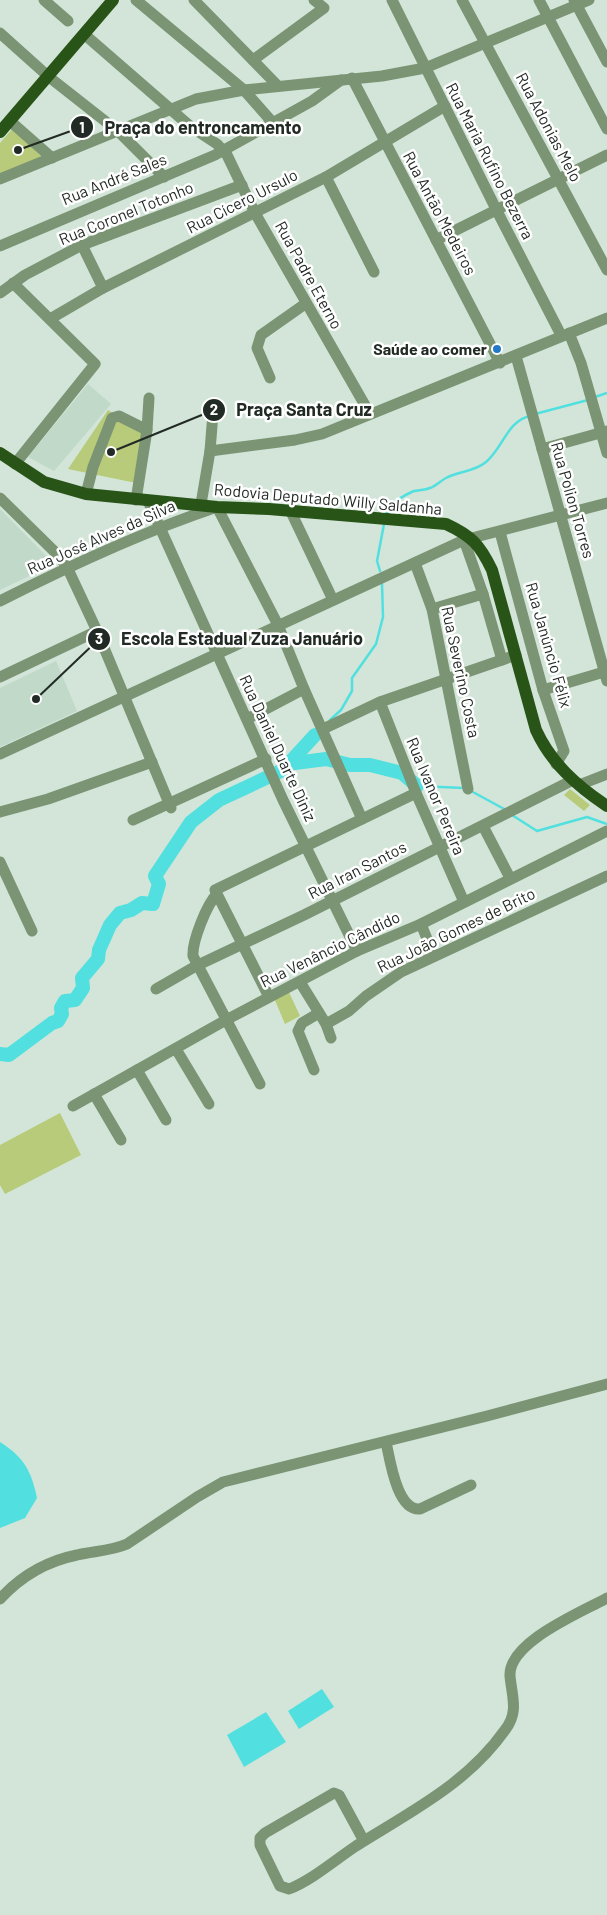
<svg xmlns="http://www.w3.org/2000/svg" width="607" height="1915" font-family="Barlow,sans-serif">
<style>
.built{fill:#c0d9c9}
.green{fill:#b8cb7a}
.water{fill:#51e0df}
.lines{fill:none;stroke-linecap:round;stroke-linejoin:round}
.stream{stroke:#51e0df;stroke-width:2.5}
.river{stroke:#51e0df;stroke-width:14}
.minor{stroke:#7b9474;stroke-width:11}
.major{stroke:#285418;stroke-width:12}
.poi-dot{fill:#2179c7;stroke:#fff;stroke-width:2}
.labels{text-anchor:middle;stroke-width:5;stroke-linejoin:round;paint-order:stroke}
.street-label{font-size:16px;fill:#222a25;stroke:#fff}
.poi-label{font-size:16px;font-weight:bold;fill:#222a25;stroke:#fff;text-anchor:end}
.leader{fill:none;stroke:#222a25;stroke-width:2}
.callout-dot{fill:#222a25;stroke:#fff;stroke-width:2}
.mark-label{font-size:15px;text-anchor:middle;font-weight:bold;fill:#fff}
.callout-label{font-size:18px;text-anchor:middle;font-weight:bold;fill:#222a25;stroke:#fff;stroke-width:5;stroke-linejoin:round;paint-order:stroke}
</style>
<rect width="100%" height="100%" fill="#d2e5d8"/>
<g class="built">
<polygon points="88,384 111,404 54,471 28,457"/>
<polygon points="0,509 54,564 0,590"/>
<polygon points="56,661 77,711 0,747 0,688"/>
</g>
<g class="green">
<polygon points="13,128 42,157 0,175 0,143"/>
<polygon points="108,410 146,435 136,483 68,469"/>
<polygon points="570,789 590,805 584,811 564,795"/>
<polygon points="288,990 300,1016 285,1024 274,998"/>
<polygon points="60,1113 81,1155 5,1194 0,1185 0,1145"/>
</g>
<g class="water">
<path d="M0,1442C25,1458 31,1471 37,1498L25,1518L0,1528Z"/>
<polygon points="322,1689 334,1707 299,1729 288,1711"/>
<polygon points="266,1712 286,1742 244,1767 227,1735"/>
</g>
<g class="lines">
<g class="stream">
<polyline points="595,397 607,393"/>
<polyline points="535,414 588,400"/>
<path d="M387,514L390,504C398,500 406,494 414,491C419,490 425,490 430,488C436,486 440,481 446,478C459,471 474,472 486,462C503,448 507,421 530,416"/>
<polyline points="380,571 377,561 384,524"/>
<polyline points="330,720 341,710 352,691 352,678 376,644 383,617 382,584"/>
<polyline points="417,786 464,788"/>
<polyline points="471,791 506,810"/>
<polyline points="512,815 537,831 587,817 607,824"/>
</g>
<g class="river">
<polyline points="287,764 326,759 350,765 370,765 402,773 417,786"/>
<polyline points="0,1054 9,1055 52,1023 58,1021 62,1014 61,1008 65,1001 75,1000 83,988 82,978 98,959 99,950 110,925 120,913 131,910 142,903 153,904 159,884 155,876 191,822 219,800 283,770 315,735"/>
</g>
<g class="minor">
<polyline points="44,0 68,21"/>
<polyline points="136,0 244,90 273,123"/>
<polyline points="194,0 278,86"/>
<polyline points="392,0 496,209 561,335"/>
<polyline points="462,0 607,270"/>
<polyline points="539,0 607,129"/>
<polyline points="574,0 607,62"/>
<polyline points="0,33 49,77 119,132 164,177"/>
<polyline points="84,34 191,127 217,144 227,155 255,213 370,414"/>
<polyline points="253,60 324,8 314,0"/>
<polyline points="352,78 500,363"/>
<polyline points="10,121 52,158"/>
<polyline points="326,177 374,272"/>
<polyline points="0,179 196,99 244,90 382,76 425,68 589,0"/>
<polyline points="436,240 607,155"/>
<polyline points="82,245 103,288"/>
<polyline points="0,246 215,155 312,101 341,80"/>
<polyline points="13,283 95,364 15,464"/>
<polyline points="0,293 25,275 82,245 242,185"/>
<polyline points="50,319 103,288 326,177 445,106"/>
<polyline points="569,333 581,363 607,453"/>
<polyline points="516,356 607,681"/>
<polyline points="270,378 257,348 261,335 305,304"/>
<polyline points="542,449 607,431"/>
<polyline points="210,451 213,413"/>
<polyline points="86,494 93,467 112,418 119,416 147,430"/>
<polyline points="0,498 58,555 67,567 97,631 171,808"/>
<polyline points="136,500 147,430 149,398"/>
<polyline points="148,501 283,800 357,951"/>
<polyline points="201,504 210,451 295,440 322,434 607,318"/>
<polyline points="291,512 333,600"/>
<polyline points="500,532 543,690 564,751 556,764"/>
<polyline points="464,540 483,594 502,660"/>
<polyline points="415,563 432,609 468,789"/>
<path d="M0,601C71,565 142,532 217,507L278,625L304,689L362,819"/>
<polyline points="432,609 483,594"/>
<polyline points="0,677 97,631"/>
<polyline points="543,690 604,672"/>
<polyline points="380,702 416,793 464,902"/>
<polyline points="247,719 304,689"/>
<polyline points="323,729 380,702 516,655"/>
<polyline points="0,754 464,540 607,503"/>
<polyline points="579,785 607,774"/>
<polyline points="0,812 48,799 152,762"/>
<polyline points="133,820 266,759"/>
<polyline points="483,826 510,878"/>
<polyline points="0,862 32,931"/>
<path d="M217,894C207,904 192,941 193,956L260,1084"/>
<polyline points="421,924 434,956"/>
<polyline points="300,982 326,1024 331,1038"/>
<polyline points="156,989 196,966 304,915 573,780"/>
<polyline points="269,997 215,890 416,793"/>
<polyline points="326,1024 349,1011 366,996 401,972 607,876"/>
<polyline points="176,1049 209,1104"/>
<polyline points="137,1070 166,1120"/>
<polyline points="314,1070 298,1031 302,1023 319,1013"/>
<polyline points="94,1094 121,1140"/>
<polyline points="73,1106 226,1020 357,951 421,924 607,831"/>
<path d="M386,1442C390,1460 397,1511 420,1509L471,1485"/>
<path d="M0,1599C21,1576 47,1561 77,1555C94,1551 111,1551 127,1544L197,1497L223,1482L487,1416L607,1384"/>
<path d="M364,1841L339,1795L334,1793L265,1833L260,1838V1845L280,1886L289,1889C312,1880 335,1860 356,1846C410,1812 467,1784 505,1730C519,1712 512,1697 510,1676C508,1642 582,1612 607,1598"/>
</g>
<g class="major">
<polyline points="0,132 113,0"/>
<path d="M0,453L44,482L86,494L217,507L269,509L446,524C472,536 480,545 492,570L536,730C551,763 577,786 607,806"/>
</g>
</g>
<circle class="poi-dot" cx="497" cy="349" r="5"/>
<g class="labels">
<g class="street-label">
<text transform="translate(549 127) rotate(62)" y="6">Rua Adonias Melo</text>
<text transform="translate(490 161) rotate(63)" y="6">Rua Maria Rufino Bezerra</text>
<text transform="translate(114 179) rotate(-22)" y="6">Rua André Sales</text>
<text transform="translate(242 201) rotate(-27)" y="6">Rua Cícero Ursulo</text>
<text transform="translate(126 213) rotate(-22)" y="6">Rua Coronel Totonho</text>
<text transform="translate(440 213) rotate(62)" y="6">Rua Antão Medeiros</text>
<text transform="translate(309 275) rotate(61)" y="6">Rua Padre Eterno</text>
<text transform="translate(328 499) rotate(5)" y="6">Rodovia Deputado Willy Saldanha</text>
<text transform="translate(573 500) rotate(74)" y="6">Rua Polion Torres</text>
<text transform="translate(101 537) rotate(-24)" y="6">Rua José Alves da Silva</text>
<text transform="translate(549 645) rotate(74)" y="6">Rua Janúncio Félix</text>
<text transform="translate(461 672) rotate(78)" y="6">Rua Severino Costa</text>
<text transform="translate(278 748) rotate(65)" y="6">Rua Daniel Duarte Diniz</text>
<text transform="translate(436 796) rotate(67)" y="6">Rua Ivanor Pereira</text>
<text transform="translate(357 870) rotate(-27)" y="6">Rua Iran Santos</text>
<text transform="translate(456 930) rotate(-26)" y="6">Rua João Gomes de Brito</text>
<text transform="translate(330 949) rotate(-26)" y="6">Rua Venâncio Cândido</text>
</g>
<g class="poi-label">
<text x="487" y="355">Saúde ao comer</text>
</g>
</g>
<path class="leader" d="M18 150L82 127M111 452L214 410M36 699L99 639"/>
<g class="callout-dot">
<circle cx="18" cy="150" r="5"/>
<circle cx="111" cy="452" r="5"/>
<circle cx="36" cy="699" r="5"/>
<circle cx="82" cy="127" r="12"/>
<circle cx="214" cy="410" r="12"/>
<circle cx="99" cy="639" r="12"/>
</g>
<g class="mark-label">
<text x="82" y="133">1</text>
<text x="214" y="415">2</text>
<text x="99" y="644">3</text>
</g>
<g class="callout-label">
<text x="203" y="134">Praça do entroncamento</text>
<text x="304" y="416">Praça Santa Cruz</text>
<text x="242" y="645">Escola Estadual Zuza Januário</text>
</g>
</svg>
